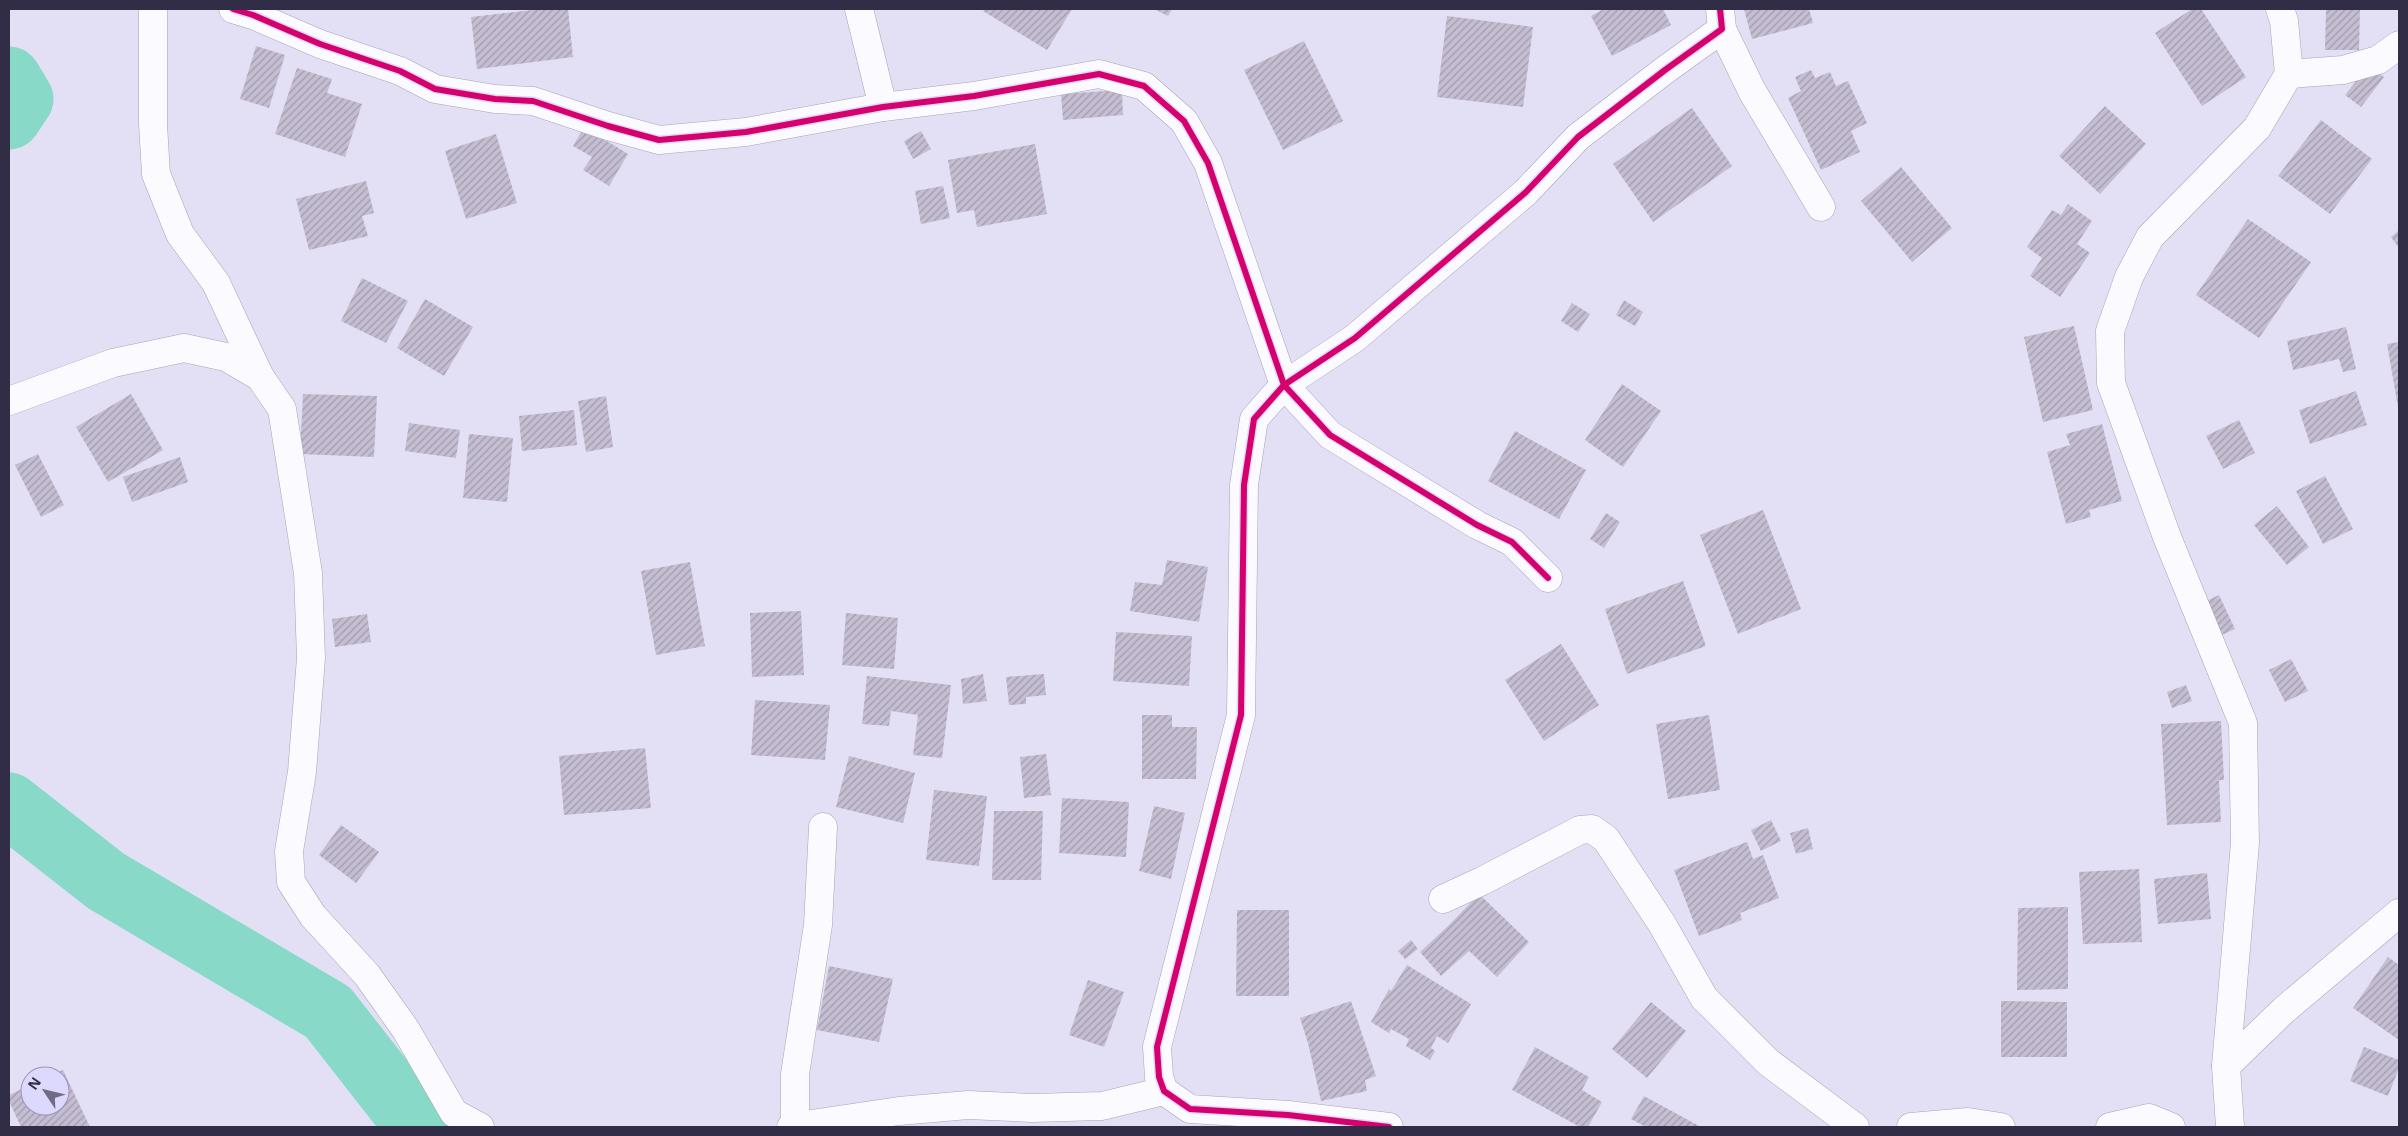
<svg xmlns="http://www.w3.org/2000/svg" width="2408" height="1136" font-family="'Open Sans',sans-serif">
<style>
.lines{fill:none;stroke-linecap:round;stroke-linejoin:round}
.river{stroke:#89d9c8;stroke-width:65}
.building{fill:url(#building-hatch)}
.street-casing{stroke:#a6a3b8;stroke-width:29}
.street{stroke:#fbfafe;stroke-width:28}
.cycleway-casing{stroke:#ddd8fe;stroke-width:9}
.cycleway{stroke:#d6006c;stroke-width:6}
</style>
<defs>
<pattern id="building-hatch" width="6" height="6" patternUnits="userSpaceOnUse" patternTransform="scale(1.25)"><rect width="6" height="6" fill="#c5bed2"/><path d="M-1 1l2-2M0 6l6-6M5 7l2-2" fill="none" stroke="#a19bac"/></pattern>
</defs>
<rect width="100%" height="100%" fill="#e3e0f6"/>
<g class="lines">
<g class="river">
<polyline points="9,79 21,99 9,117"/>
<polyline points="9,805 106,881 328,1012 418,1127"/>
</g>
</g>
<g class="building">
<polygon points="542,9 568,9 573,57 477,69 471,17"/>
<polygon points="985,9 1072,9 1047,50 983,11"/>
<polygon points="1154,9 1172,9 1168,16"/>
<polygon points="1604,9 1663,9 1671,25 1612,56 1591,16"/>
<polygon points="1744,9 1809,9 1813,23 1752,39"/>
<polygon points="2192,9 2201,9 2246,77 2202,106 2155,33"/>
<polygon points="2326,9 2360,9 2359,50 2325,50"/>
<polygon points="1447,16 1533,27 1523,107 1437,97"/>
<polygon points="1304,41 1343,121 1283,150 1244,70"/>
<polygon points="256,46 285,55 269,108 240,99"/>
<polygon points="2369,65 2384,77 2361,107 2345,95"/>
<polygon points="297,68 332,79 327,93 362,104 345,157 275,134"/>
<polygon points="1811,70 1815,78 1830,72 1836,86 1848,81 1867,123 1851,131 1860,152 1821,170 1788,98 1801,91 1795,77"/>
<polygon points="1122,90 1123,115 1063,120 1061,94"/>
<polygon points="2105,106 2146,144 2100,194 2059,156"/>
<polygon points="1692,108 1732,166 1653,222 1613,164"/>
<polygon points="2321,120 2372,159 2330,214 2278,176"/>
<polygon points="584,127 628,154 609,186 583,170 592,157 573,146"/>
<polygon points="921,131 931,149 913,159 904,141"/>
<polygon points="496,134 517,203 466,219 445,151"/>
<polygon points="1035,144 1047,214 977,227 974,210 957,213 948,160"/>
<polygon points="1901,167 1952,228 1912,262 1861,201"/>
<polygon points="366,181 374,213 362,216 368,236 309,250 296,199"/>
<polygon points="943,186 950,218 921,224 915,191"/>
<polygon points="2068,204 2092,221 2077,244 2090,253 2060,297 2030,276 2042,258 2027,247 2052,210 2061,215"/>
<polygon points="2248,219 2311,262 2259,338 2196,295"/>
<polygon points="2399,230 2399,248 2391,237"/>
<polygon points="362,278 408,301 386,343 341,321"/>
<polygon points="425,299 473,327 444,376 397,348"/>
<polygon points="1624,300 1643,312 1635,326 1616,315"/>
<polygon points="1572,303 1590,314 1578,332 1561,321"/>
<polygon points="2074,326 2093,410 2043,422 2024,337"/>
<polygon points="2346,327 2356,369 2343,372 2339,359 2293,370 2287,341"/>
<polygon points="2399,342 2399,407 2398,407 2387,344"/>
<polygon points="1622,384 1661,411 1623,467 1585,440"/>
<polygon points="2356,391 2367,425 2310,444 2299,410"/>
<polygon points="131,394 163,450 108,482 76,427"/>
<polygon points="303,394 377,396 374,457 300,454"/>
<polygon points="606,396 613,447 586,452 578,401"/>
<polygon points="574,410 577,445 522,451 519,416"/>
<polygon points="2239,420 2255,453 2223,469 2206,436"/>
<polygon points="409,423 460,430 456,458 405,451"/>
<polygon points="2102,424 2122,501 2089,510 2091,517 2066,524 2047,452 2070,445 2066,434"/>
<polygon points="1515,431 1586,470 1559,519 1488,481"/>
<polygon points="469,434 513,438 507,502 463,498"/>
<polygon points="38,454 64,505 41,517 15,465"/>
<polygon points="180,457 188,482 132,502 123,477"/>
<polygon points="2325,476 2353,529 2323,544 2296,491"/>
<polygon points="2277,506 2309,547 2287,565 2254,525"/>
<polygon points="1763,510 1801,609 1738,634 1700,535"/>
<polygon points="1606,513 1620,522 1604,548 1590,539"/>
<polygon points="1167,560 1208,567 1199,622 1130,611 1135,582 1162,585"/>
<polygon points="690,562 705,646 656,655 641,571"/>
<polygon points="1683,581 1706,646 1627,674 1605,609"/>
<polygon points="2219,595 2235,629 2215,638 2200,604"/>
<polygon points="801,611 804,675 752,677 750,613"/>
<polygon points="846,613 898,618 894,669 842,665"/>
<polygon points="367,614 371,642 335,647 332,619"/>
<polygon points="1116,632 1192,636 1189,686 1113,681"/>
<polygon points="1561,644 1599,705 1544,741 1505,680"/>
<polygon points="2291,659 2308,691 2285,702 2269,670"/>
<polygon points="983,674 987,701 963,704 961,679"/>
<polygon points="1044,674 1046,695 1026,697 1026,704 1009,705 1006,677"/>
<polygon points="867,676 951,685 942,758 913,755 918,715 891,711 889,726 862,724"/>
<polygon points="2186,685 2192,701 2172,708 2167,692"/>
<polygon points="755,700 830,705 825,760 751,755"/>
<polygon points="1142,715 1172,715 1172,727 1197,727 1196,779 1142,779"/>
<polygon points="1709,715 1720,790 1668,799 1656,724"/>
<polygon points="2221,721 2224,780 2219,780 2221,822 2167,825 2161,724"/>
<polygon points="645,748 651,808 564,815 559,756"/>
<polygon points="1046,754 1051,795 1024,798 1020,757"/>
<polygon points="849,756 915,773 903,823 836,807"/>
<polygon points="934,790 987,796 979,866 926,860"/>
<polygon points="1062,798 1129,802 1126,857 1059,853"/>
<polygon points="1154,806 1185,813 1171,879 1139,871"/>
<polygon points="994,811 1043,811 1041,880 992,880"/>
<polygon points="1771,820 1781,841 1761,851 1751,830"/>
<polygon points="341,825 379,852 356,883 319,855"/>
<polygon points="1808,828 1813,849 1796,854 1790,833"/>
<polygon points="1747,842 1753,859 1763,855 1779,898 1740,913 1742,920 1699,936 1674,870"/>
<polygon points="2139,869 2142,942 2083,944 2079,872"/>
<polygon points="2207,873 2211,919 2158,924 2154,879"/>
<polygon points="1479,894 1529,942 1497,977 1469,951 1441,976 1420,952 1448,926"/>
<polygon points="2068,907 2068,989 2017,990 2018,908"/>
<polygon points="1237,910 1289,910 1289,996 1236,996"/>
<polygon points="1411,940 1418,949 1405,959 1398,951"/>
<polygon points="2388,957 2399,965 2399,1040 2353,1008"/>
<polygon points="1407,965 1471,1004 1448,1043 1437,1036 1431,1048 1435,1051 1430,1060 1406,1046 1409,1039 1391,1029 1389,1033 1371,1022 1389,989 1391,991"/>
<polygon points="829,966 893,979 879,1042 817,1030"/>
<polygon points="1088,980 1124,992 1104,1047 1069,1035"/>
<polygon points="1351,1001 1376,1076 1365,1080 1367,1091 1321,1101 1308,1043 1300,1018"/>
<polygon points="2001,1001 2067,1002 2067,1057 2001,1057"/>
<polygon points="1651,1002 1686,1031 1647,1078 1612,1049"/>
<polygon points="1535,1047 1589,1077 1582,1090 1602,1102 1588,1127 1580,1127 1512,1090"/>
<polygon points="2364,1047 2399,1060 2399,1068 2388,1096 2350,1081"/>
<polygon points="63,1070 90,1127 21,1127 9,1101 9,1095 30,1085 30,1106 60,1106 60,1076 50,1076"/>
<polygon points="1644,1096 1701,1127 1646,1127 1631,1119"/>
</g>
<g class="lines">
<g class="street-casing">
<g id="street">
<polyline points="153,9 153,124 156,174 180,234 216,283 260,377"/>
<polyline points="233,9 253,15 320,44 400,71 435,89 495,99 533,101 608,126 659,140 746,132 883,107 974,96 1099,74 1144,86 1184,121 1208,163 1284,385 1330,435 1477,525 1512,542 1548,578"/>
<polyline points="859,9 883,107"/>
<polyline points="1722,29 1752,91 1821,207"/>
<polyline points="2289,74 2343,70 2378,60 2399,45"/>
<polyline points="9,401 113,363 184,348 226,357 260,377 282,409 308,573 311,658 302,772 289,851 291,882 313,916 367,975 406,1030 454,1113 480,1127"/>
<polyline points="1443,899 1482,881 1580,830 1592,829 1606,839 1662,924 1704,998 1768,1062 1855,1127"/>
<polyline points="2226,1066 2284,1010 2399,913"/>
<polyline points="791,1127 899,1111 968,1105 1032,1108 1102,1106 1164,1091"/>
<polyline points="795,1127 795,1074 818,925 823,827"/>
<polyline points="1389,1127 1288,1115 1190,1109 1164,1091 1159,1077 1157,1047 1241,715 1244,485 1254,419 1284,385 1355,338 1526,192 1578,137 1665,70 1722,29 1720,9"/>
<polyline points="1911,1127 1968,1122 2001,1127"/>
<polyline points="2110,1127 2149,1118 2171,1127"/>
<polyline points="2230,1127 2226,1066 2245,843 2243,723 2167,537 2111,383 2110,331 2129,277 2150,237 2257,128 2289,74 2284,21 2280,9"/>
</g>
</g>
<use href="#street" class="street"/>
<g class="cycleway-casing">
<g id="cycleway">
<polyline points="233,9 253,15 320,44 400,71 435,89 495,99 533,101 608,126 659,140 746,132 883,107 974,96 1099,74 1144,86 1184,121 1208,163 1284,385 1330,435 1477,525 1512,542 1548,578"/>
<polyline points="1389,1127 1288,1115 1190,1109 1164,1091 1159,1077 1157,1047 1241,715 1244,485 1254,419 1284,385 1355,338 1526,192 1578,137 1665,70 1722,29 1720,9"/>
</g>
</g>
<use href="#cycleway" class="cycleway"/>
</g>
<rect width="2408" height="1136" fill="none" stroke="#322d46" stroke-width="20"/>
<g transform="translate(45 1091) rotate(305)"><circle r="24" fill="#ddd8fe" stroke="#9994b4"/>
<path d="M0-4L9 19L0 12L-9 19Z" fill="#706c84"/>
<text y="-8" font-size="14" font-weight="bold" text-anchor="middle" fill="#322d46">N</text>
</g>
</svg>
